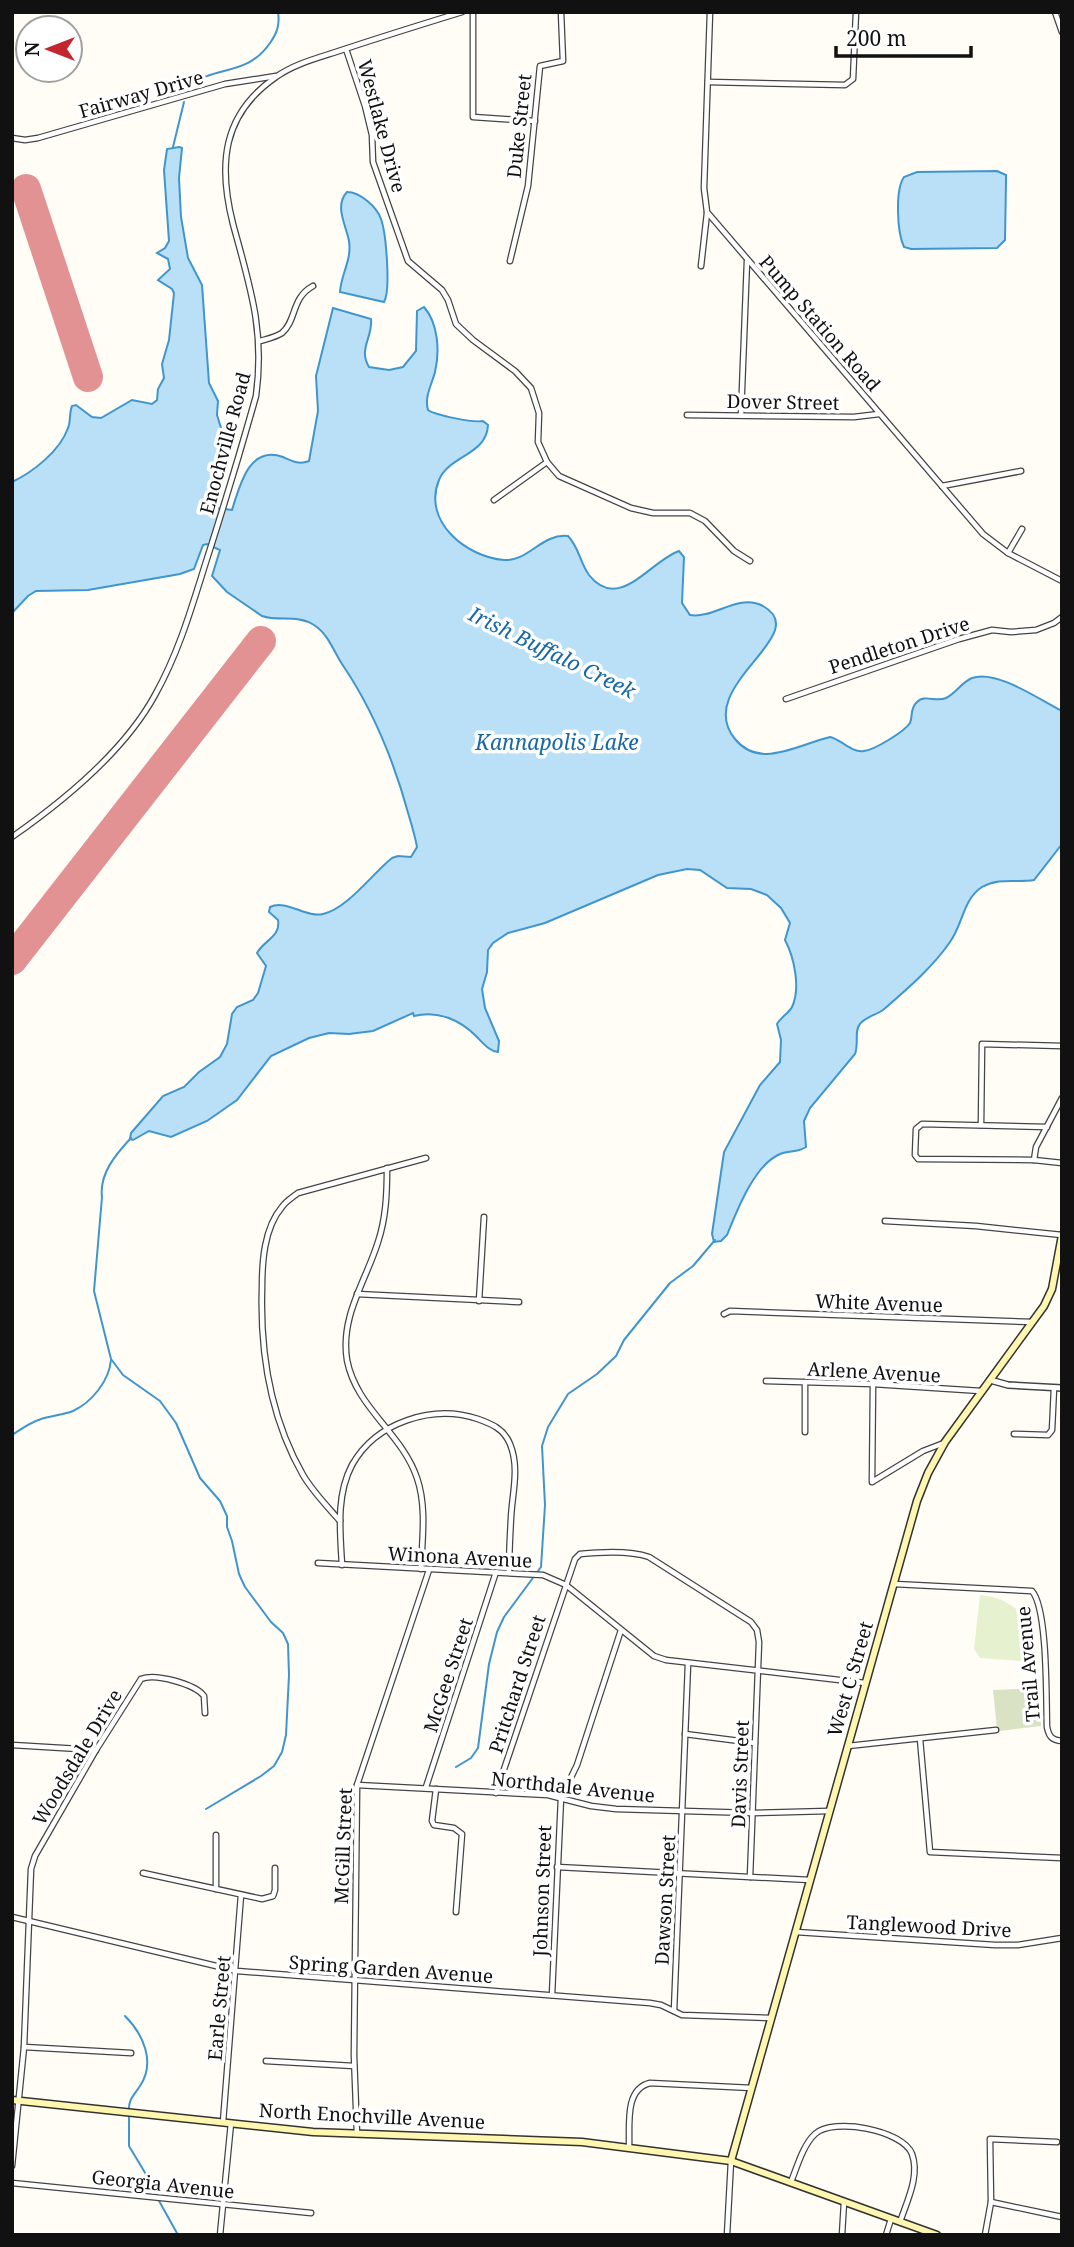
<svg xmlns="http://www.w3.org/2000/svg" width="1074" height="2247" font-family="'Noto Serif',serif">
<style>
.cemetery{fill:#d9e3c4}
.pitch{fill:#e6f2cf}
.water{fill:#b9e0f7;stroke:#3f96cf;stroke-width:2}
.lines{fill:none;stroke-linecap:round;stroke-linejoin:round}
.stream{stroke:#3f96cf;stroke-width:2}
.runway{stroke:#e29292;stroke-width:30}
.minor-casing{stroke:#444;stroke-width:7}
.tertiary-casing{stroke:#444;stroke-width:8}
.secondary-casing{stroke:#333;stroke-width:9}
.minor{stroke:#fff;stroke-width:4.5}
.tertiary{stroke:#fff;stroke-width:5}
.secondary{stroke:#fff6b0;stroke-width:6}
.labels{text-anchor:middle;stroke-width:7;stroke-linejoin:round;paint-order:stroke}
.street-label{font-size:19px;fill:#111;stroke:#fff}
.water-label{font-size:21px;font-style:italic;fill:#1768a6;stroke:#fff}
</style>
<rect width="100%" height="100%" fill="#fffdf5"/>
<polygon class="cemetery" points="1040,1688 1041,1726 1000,1731 997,1729 993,1690"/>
<path class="pitch" d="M980,1595C1020,1599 1036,1625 1034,1662L980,1658L974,1649Z"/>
<g class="water">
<path d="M179,147L182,148L179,178L181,217L188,258L202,285L209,383L218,401L217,415L229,454L215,502L217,508L232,510C240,485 249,445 283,457C292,461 299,465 309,461L318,411L316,376L333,308L371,319C373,337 358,349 369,367L389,370L403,367L416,351L417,311L424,307C438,323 440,351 435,372C432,384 424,397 428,410C435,415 473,423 483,421L488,425C487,455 448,456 439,480C422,521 466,557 504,560C528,562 542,533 568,536C579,547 580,563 589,575C619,613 650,561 679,551L684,557L682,603L690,615C714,619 738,593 763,606C815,635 692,686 735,739C743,749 754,754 767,754C789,753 809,742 830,737C841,739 851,753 864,751C874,750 904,732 910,723C913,716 910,709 916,703C925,693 935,703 946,698C956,693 962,682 972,678C996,669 1040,700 1062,711V844L1034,880C1016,883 1000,877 982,887C963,899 963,924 950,942C932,968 907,989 883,1010C876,1015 865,1017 860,1024C854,1030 859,1044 855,1054L810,1108L804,1121L806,1147C797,1153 789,1150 780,1154C754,1165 737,1211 727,1235L721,1241L714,1242L712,1234L724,1152L760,1085L780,1062L781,1040L777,1024C781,1017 789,1013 792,1007C801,988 794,957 785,940L790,923L781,908L767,895L751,889L727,888L700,870L687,869L658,875L545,923L508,933L493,943L488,950L487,972L482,989L485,1008L499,1041L498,1052C489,1051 483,1043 476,1036C460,1020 438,1010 414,1016L413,1013L373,1031L349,1034L329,1033L309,1038L271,1056L237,1100L207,1121L171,1137L149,1131L133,1140L130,1139L131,1133L163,1096L184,1087L199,1072L220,1057L227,1044L232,1014L237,1007L253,1000L258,993L266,966L257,953C264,940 281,937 278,920L269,912L270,907C286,899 306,918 323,914C347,909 373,873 392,858L398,856L411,857L417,847C415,836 412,826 409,816C394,761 374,711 342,664C333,650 328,634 314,625C297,614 279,622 262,616L227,592L212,576L220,550L207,544L203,545L194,569L180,574L88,590L36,591L28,596L12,613V482C33,472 60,451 68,428C71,421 69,413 72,406L76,405L92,417L101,418L132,400L152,404L157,400L158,389L164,378L162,364L169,340L174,293L172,289L158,280L170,269L168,259L157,253L165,248L169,241L164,170L167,149Z"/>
<path d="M997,171L1006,175V180L1005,240L997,248L911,249L904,247C897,232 895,190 904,177L917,172Z"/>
<path d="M347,192C360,192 377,207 381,219C386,233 391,290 384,302L340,292C341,274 352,260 349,241C346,225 334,206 347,192Z"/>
</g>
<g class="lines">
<g class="stream">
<path d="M189,87C214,64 246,78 270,43C277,33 280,25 278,12"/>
<polyline points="173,147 184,102"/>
<path d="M131,1138C116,1154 99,1174 102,1197L94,1291L111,1359L123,1375L160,1401L176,1423L200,1478L220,1501L227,1516V1527L232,1541L239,1574L245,1587L271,1622L283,1633L288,1644L289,1675L286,1735L282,1752L274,1766L261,1776L206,1809"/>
<path d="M12,1435C21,1429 31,1422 41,1419C50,1416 63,1415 73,1411C92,1402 109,1381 111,1360"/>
<polyline points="456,1767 471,1758 478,1748 489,1664 497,1632 504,1617 541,1567 545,1505 542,1446 548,1427 568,1394 597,1374 616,1356 624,1340 670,1283 693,1266 715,1240"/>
<path d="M125,2016C143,2034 156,2062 140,2086C134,2095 128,2100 129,2111"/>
<polyline points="129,2116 129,2146 150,2181 155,2195"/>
<polyline points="158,2199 178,2235"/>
</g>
<g class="runway">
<polyline points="26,189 88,377"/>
<polyline points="12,960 261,641"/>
</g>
<g class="minor-casing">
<g id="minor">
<polyline points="473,12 473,117 535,121"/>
<polyline points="710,12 704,188 707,212 983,534 1008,553 1062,581"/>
<polyline points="1055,12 1062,32"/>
<polyline points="346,49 365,106 372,135 373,162 408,261 442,290 448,300 456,324 473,340 515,371 531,388 539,413 538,442 547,462 559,476 631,508 653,513 690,513 705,521 734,551 750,561"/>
<polyline points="708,82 845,85 853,79 856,12"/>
<polyline points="12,138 25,140 38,138 225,84 276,76"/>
<polyline points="510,261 528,186 540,66 563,61 561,12"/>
<polyline points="701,266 707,213"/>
<path d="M260,341C267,339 276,337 282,333C297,320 291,298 313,286"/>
<polyline points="687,415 854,417 879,414"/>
<polyline points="741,415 747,261"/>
<polyline points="942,486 1021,471"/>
<polyline points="494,500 547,462"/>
<polyline points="1008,553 1022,529"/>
<polyline points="786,699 959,639 992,630 1011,632 1036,630 1054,623 1062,617"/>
<path d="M12,837C65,800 124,752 155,695C178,654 191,610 205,565C223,509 240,453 256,396C265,330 250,287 233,224C218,165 222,114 276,77C295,63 322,57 345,49C384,36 423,24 462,12"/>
<polyline points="981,1125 982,1044 1062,1046"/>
<polyline points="1047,1127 922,1124 916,1129 915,1155 918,1159 1034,1160 1062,1163"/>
<polyline points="1034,1160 1036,1147 1062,1098"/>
<path d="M387,1168C387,1193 386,1218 378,1242C366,1281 340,1316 347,1360C356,1408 402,1433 417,1478C427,1507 422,1540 421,1569"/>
<polyline points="885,1221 976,1226 1062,1235"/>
<polyline points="357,1294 519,1302"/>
<polyline points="479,1301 484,1217"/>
<polyline points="724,1314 730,1311 1033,1322"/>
<polyline points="766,1381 873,1384 981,1391"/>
<polyline points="873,1384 872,1482 923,1451 944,1443"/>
<polyline points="805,1432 805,1382"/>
<polyline points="1014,1434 1048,1435 1052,1430 1054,1388"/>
<path d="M340,1521C327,1506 313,1492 303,1475C270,1417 260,1354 262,1289C262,1262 264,1228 282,1207C286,1201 293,1197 298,1193L426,1158"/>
<polyline points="318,1563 543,1575 566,1585 654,1656 666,1660 865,1683"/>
<path d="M342,1565C340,1531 336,1495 352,1465C376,1422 433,1404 478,1419C492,1424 504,1429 510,1444C520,1468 512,1494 511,1518C510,1536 509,1554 509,1572"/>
<path d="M894,1584L1032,1591C1048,1609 1046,1701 1047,1727C1049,1737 1052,1740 1062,1741"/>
<polyline points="685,1734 755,1743"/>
<polyline points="920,1739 930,1852 1062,1858"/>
<polyline points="12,1745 96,1750"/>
<polyline points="848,1746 996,1730"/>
<polyline points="357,1785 548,1795 591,1806 616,1809 752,1813 829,1811"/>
<polyline points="426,1787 496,1572"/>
<polyline points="436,1789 432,1821 434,1825 454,1828 462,1834 456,1912"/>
<path d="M496,1793L575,1559L580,1554C601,1552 629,1550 649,1557L751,1622L757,1630L759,1642L750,1877"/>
<polyline points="216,1835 216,1889"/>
<polyline points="557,1867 810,1880"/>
<polyline points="143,1873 262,1899 273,1896 275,1890 275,1868"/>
<polyline points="12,1917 237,1971 650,2003 661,2005 682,2015 771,2018"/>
<polyline points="796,1932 995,1945 1018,1945 1062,1938"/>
<polyline points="552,1995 561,1798 577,1765 621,1630"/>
<polyline points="674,2011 688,1664"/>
<polyline points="24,2047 131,2053"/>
<polyline points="266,2061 354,2066"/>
<polyline points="223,2122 241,1895"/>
<polyline points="357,2134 354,2055 357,1785 429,1570"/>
<path d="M629,2147C630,2126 624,2089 650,2083L752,2088"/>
<path d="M12,2166L24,2047L31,1869L35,1856L96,1750L141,1679C155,1673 195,1684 204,1696L205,1713"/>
<path d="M791,2182C797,2167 803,2145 815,2134C833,2117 903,2130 912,2154C920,2176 907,2201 900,2222"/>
<polyline points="12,2183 311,2213"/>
<polyline points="991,2202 1062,2217"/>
<polyline points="220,2235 231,2123"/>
<polyline points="727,2235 731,2161"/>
<polyline points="842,2235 844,2202"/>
<polyline points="886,2235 891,2219"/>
<polyline points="985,2235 991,2202 990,2139 1057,2142"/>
</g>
</g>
<g class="tertiary-casing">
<polyline id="tertiary" points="990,1380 1008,1385 1062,1388"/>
</g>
<g class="secondary-casing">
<g id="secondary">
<polyline points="12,2100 313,2132 582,2142 731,2161 937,2235"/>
<polyline points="731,2161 917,1501 928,1473 945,1442 1044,1306 1052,1289 1062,1235"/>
</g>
</g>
<use href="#minor" class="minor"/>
<use href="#tertiary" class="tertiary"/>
<use href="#secondary" class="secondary"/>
</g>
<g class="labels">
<g class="street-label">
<text transform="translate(141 94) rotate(-16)" y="7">Fairway Drive</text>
<text transform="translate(382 126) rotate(75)" y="7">Westlake Drive</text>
<text transform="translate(519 126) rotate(-84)" y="7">Duke Street</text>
<text transform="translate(820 323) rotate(49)" y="7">Pump Station Road</text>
<text transform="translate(783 402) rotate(1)" y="7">Dover Street</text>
<text transform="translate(225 443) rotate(-75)" y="7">Enochville Road</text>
<text transform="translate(899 645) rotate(-18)" y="7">Pendleton Drive</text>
<text transform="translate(879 1303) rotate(2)" y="7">White Avenue</text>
<text transform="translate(874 1372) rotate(3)" y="7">Arlene Avenue</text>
<text transform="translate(460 1557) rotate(3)" y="7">Winona Avenue</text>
<text transform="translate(1028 1664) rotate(-95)" y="7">Trail Avenue</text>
<text transform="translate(448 1675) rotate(-72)" y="7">McGee Street</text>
<text transform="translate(850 1679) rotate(-74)" y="7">West C Street</text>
<text transform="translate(517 1684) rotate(-72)" y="7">Pritchard Street</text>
<text transform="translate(77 1757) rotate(-59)" y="7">Woodsdale Drive</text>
<text transform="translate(740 1774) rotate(-88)" y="7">Davis Street</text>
<text transform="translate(573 1787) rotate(6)" y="7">Northdale Avenue</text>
<text transform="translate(343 1846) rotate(-88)" y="7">McGill Street</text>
<text transform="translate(542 1891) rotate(-88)" y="7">Johnson Street</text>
<text transform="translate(665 1900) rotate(-87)" y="7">Dawson Street</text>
<text transform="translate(929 1926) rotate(3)" y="7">Tanglewood Drive</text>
<text transform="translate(391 1969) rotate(4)" y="7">Spring Garden Avenue</text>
<text transform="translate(219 2008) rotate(-85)" y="7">Earle Street</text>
<text transform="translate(372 2116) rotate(3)" y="7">North Enochville Avenue</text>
<text transform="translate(163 2184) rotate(6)" y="7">Georgia Avenue</text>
</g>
<g class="water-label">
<text transform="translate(552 653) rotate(26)" y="7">Irish Buffalo Creek</text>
<text x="557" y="750">Kannapolis Lake</text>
</g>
</g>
<rect width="1074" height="2247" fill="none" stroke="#111111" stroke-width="28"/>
<g transform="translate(49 49) rotate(270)"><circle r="33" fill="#ffffff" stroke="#a0a0a0" stroke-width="2"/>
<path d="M0-5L12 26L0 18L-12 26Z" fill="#c4262e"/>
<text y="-10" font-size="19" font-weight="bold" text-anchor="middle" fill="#111111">N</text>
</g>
<path d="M836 46v10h135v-10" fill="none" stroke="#111111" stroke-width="3.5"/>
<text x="846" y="46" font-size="21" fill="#111111" stroke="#ffffff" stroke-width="5" paint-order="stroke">200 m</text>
</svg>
